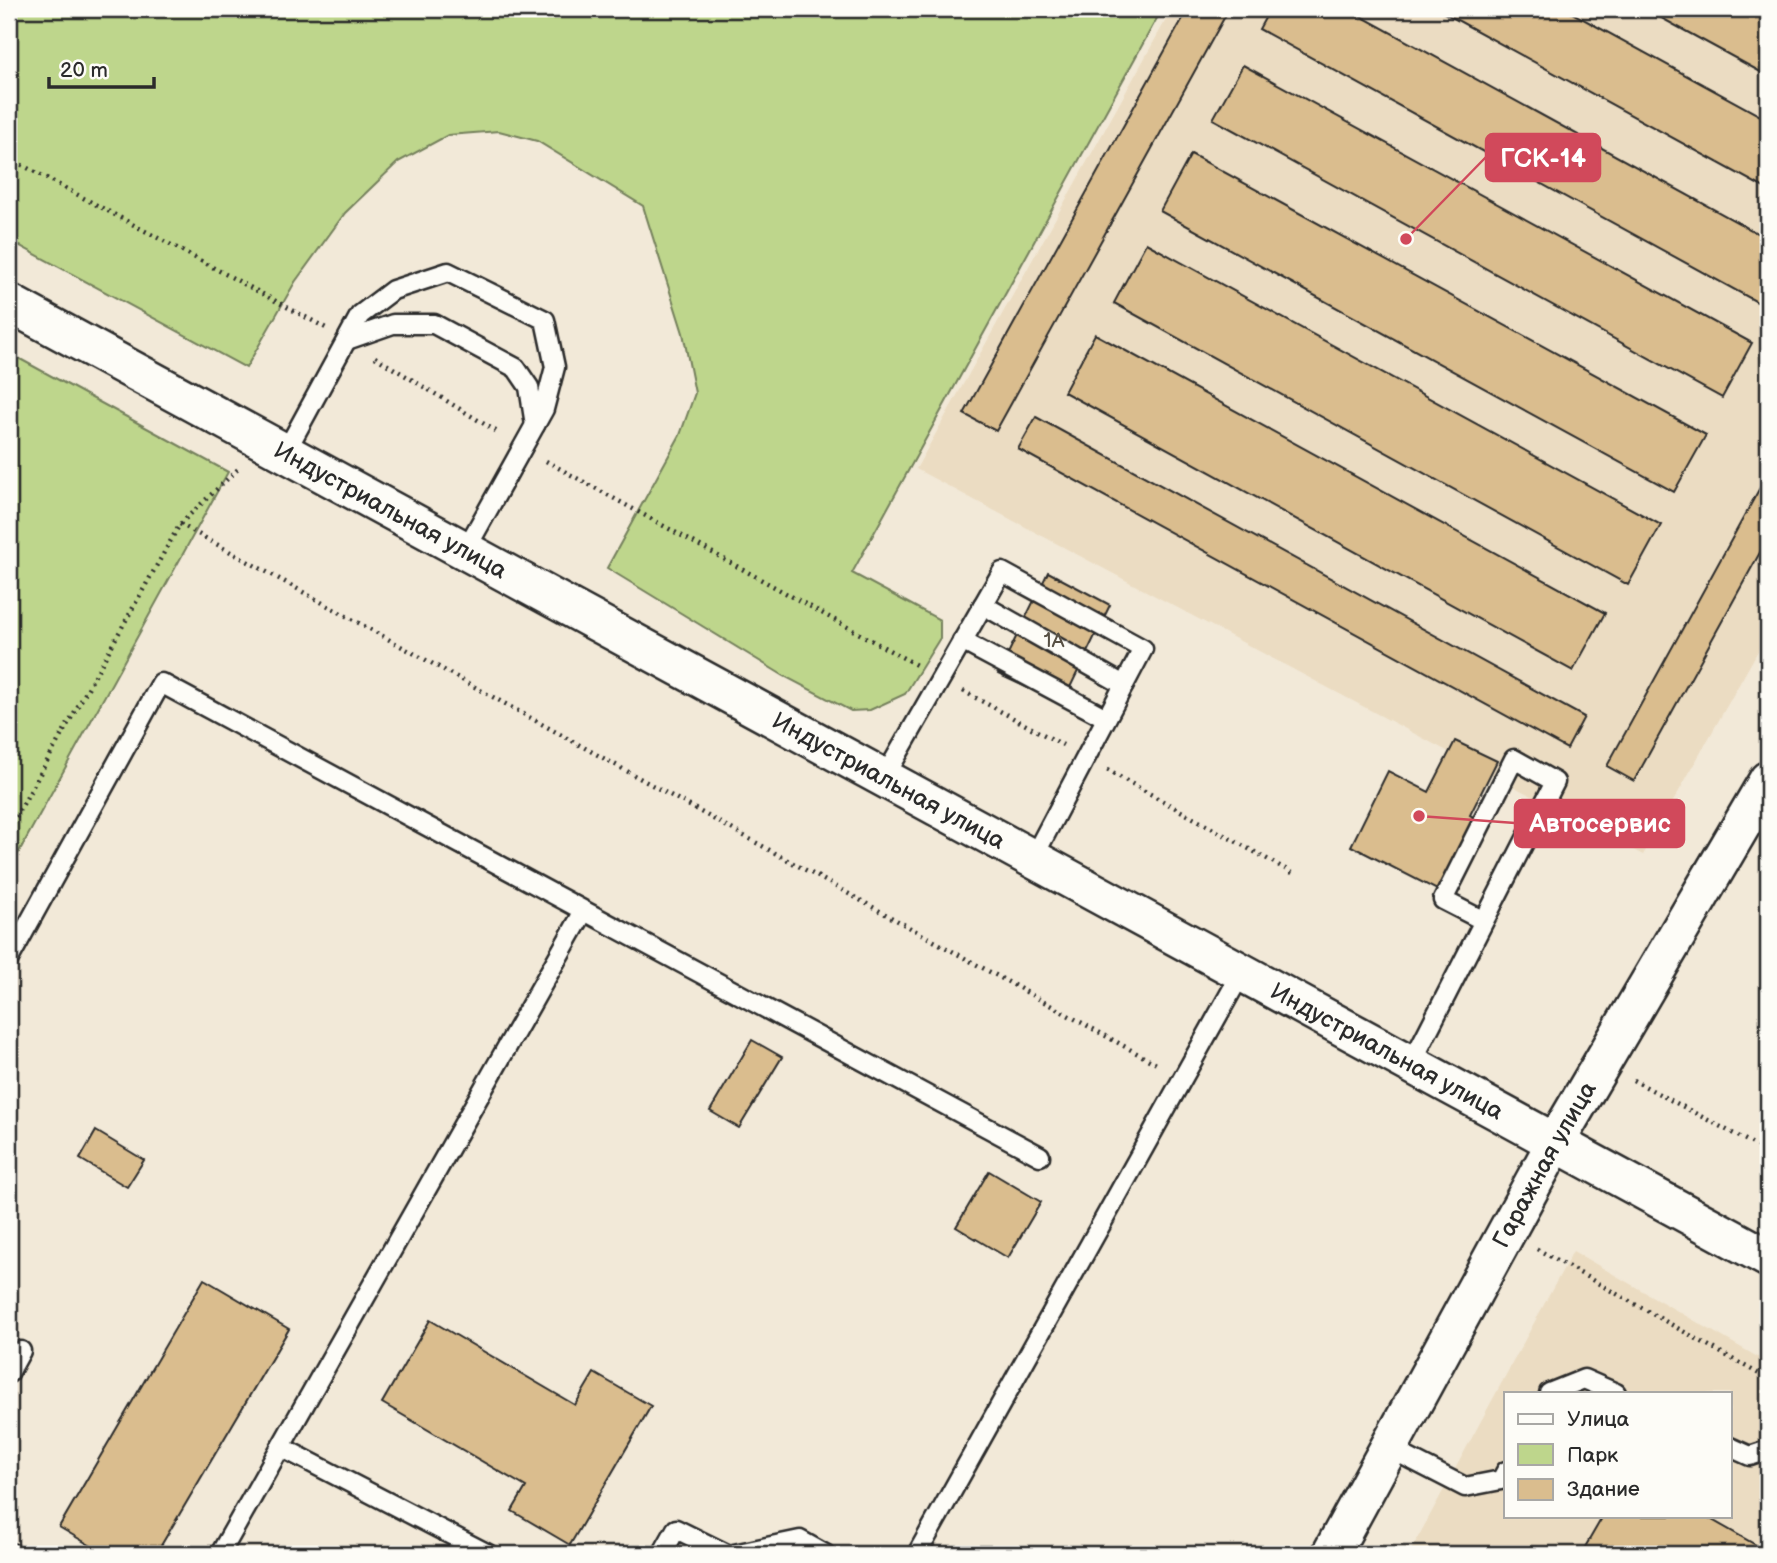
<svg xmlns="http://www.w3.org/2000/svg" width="1777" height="1563" font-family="'Balsamiq Sans',sans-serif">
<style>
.built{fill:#ebdcc2;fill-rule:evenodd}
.green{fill:#bed68c;stroke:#74805c;stroke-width:2}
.building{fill:#dabd8e;stroke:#2b2b2b;stroke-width:2}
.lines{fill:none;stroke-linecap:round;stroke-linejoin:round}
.service-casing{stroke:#2b2b2b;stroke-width:23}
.minor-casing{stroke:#2b2b2b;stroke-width:42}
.path{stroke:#2b2b2b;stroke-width:4.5;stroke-dasharray:2 5;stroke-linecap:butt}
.service{stroke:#fdfcf7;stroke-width:18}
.minor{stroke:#fdfcf7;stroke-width:37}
.labels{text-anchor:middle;stroke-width:5;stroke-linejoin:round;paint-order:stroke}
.number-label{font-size:21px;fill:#575044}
.street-label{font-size:24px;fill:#2b2b2b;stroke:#fdfcf7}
.leader{fill:none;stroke:#d1495b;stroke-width:2.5}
.callout-dot{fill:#d1495b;stroke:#fdfcf7;stroke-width:2.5}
.callout{fill:#d1495b;stroke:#d1495b;stroke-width:2.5}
.callout-label{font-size:26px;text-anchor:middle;font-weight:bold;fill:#fff}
</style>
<rect width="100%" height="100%" fill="#f2e9d8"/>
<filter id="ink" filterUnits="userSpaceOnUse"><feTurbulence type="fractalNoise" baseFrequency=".0143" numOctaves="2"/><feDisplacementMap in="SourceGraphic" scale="14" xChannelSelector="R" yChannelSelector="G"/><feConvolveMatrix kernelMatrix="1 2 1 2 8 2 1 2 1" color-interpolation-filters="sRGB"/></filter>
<g filter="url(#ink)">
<g class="built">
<polygon points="1172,9 1768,9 1768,633 1643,855 916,469"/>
<path d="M1573,1251L1768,1363V1554H1409ZM1506,1393H1730V1516H1506Z"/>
</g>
<g class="green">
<polygon points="9,9 1162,9 852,573 940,620 940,638 905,694 870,710 851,711 784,676 607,568 680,435 695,393 683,333 643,206 537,141 499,131 448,135 398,162 345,213 295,282 246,368 9,240"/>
<polygon points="9,353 228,472 9,870"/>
</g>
<g class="building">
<polygon points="1188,9 1229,9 996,431 964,414"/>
<polygon points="1270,9 1348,9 1768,239 1768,308 1259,29"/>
<polygon points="1437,9 1565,9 1768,120 1768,190"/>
<polygon points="1645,9 1768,9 1768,76"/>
<polygon points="1243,65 1752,343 1722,398 1213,119"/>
<polygon points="1191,154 1706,435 1674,492 1160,211"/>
<polygon points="1146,243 1661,525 1628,585 1114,303"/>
<polygon points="1095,334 1605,613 1573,671 1064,392"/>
<polygon points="1036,417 1584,717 1567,749 1018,449"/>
<polygon points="1768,473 1768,538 1634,781 1607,766"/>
<polygon points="1048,572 1110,605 1062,704 998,674"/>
<polygon points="1455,741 1497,761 1470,815 1475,818 1439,891 1351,846 1388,771 1429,792"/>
<polygon points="752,1040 782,1057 739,1128 710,1111"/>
<polygon points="96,1131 144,1160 127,1187 80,1159"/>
<polygon points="989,1171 1041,1202 1008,1258 956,1227"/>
<polygon points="204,1279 289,1329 156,1554 105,1554 59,1527"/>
<polygon points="430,1320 575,1405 594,1373 651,1406 570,1545 512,1511 526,1487 382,1403"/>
<polygon points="1603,1516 1705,1516 1768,1552 1767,1554 1581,1554"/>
</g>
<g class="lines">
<g class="service-casing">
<g id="service">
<polyline points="347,340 393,324 434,324 516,368 529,387 535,425"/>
<polyline points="285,453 360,315 393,290 448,272 545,320 555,367 544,409 465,551"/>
<polyline points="983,605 1124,685"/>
<polyline points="962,641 1106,718"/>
<polyline points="884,778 1002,572 1143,649 1033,858"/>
<polyline points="9,959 161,683 1040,1156"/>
<polyline points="1411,1064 1555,782 1514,759 1443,900 1484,921"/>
<polyline points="9,1373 21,1351"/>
<polyline points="1549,1393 1584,1379 1616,1393"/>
<polyline points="281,1447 488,1554"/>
<polyline points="1730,1447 1750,1456 1768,1450"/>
<polyline points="1389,1448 1465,1487 1501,1480 1506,1471"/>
<polyline points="9,1552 13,1554"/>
<polyline points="220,1554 584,911"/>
<polyline points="662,1554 676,1529 727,1554"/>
<polyline points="734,1554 800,1540 825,1554"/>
<polyline points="917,1554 1242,972"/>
</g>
</g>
<g class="minor-casing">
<g id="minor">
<path id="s1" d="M9,303L1768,1258"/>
<path id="s2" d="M1331,1554L1555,1143L1768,780"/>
</g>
</g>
<g class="path">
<polyline points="9,158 326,328"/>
<polyline points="375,357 499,433"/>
<polyline points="546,461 918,666"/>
<polyline points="180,524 1160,1066"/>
<polyline points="963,691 1063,745"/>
<polyline points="1107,770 1296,875"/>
<polyline points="9,829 180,524 238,469"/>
<polyline points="1633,1080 1768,1152"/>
<polyline points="1537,1249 1768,1379"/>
</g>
<use href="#service" class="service"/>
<use href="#minor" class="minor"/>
</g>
</g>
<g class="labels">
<g class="number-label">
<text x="1054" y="647">1А</text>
</g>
<g class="street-label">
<text dy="8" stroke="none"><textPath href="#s1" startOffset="434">Индустриальная улица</textPath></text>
<text dy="8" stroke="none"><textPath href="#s1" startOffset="1001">Индустриальная улица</textPath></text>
<text dy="8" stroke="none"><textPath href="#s1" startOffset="1568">Индустриальная улица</textPath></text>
<text dy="8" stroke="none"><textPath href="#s2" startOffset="444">Гаражная улица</textPath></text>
</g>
</g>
<path class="leader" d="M1406 239L1486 157M1419 816L1515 823"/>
<g class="callout-dot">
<circle cx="1406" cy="239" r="7"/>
<circle cx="1419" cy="816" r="7"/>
</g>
<g class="callout">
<rect x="1486" y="134" width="114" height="47" rx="7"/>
<rect x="1515" y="800" width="169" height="47" rx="7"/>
</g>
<g class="callout-label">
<text x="1543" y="167">ГСК-14</text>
<text x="1600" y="832">Автосервис</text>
</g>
<rect width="1777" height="1563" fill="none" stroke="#fdfcf7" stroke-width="35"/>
<rect x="18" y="18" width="1742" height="1528" fill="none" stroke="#2b2b2b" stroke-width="2.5" filter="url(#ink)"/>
<rect x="1504" y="1392" width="228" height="126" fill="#fdfcf7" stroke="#a9a8a5" stroke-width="2"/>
<rect x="1518" y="1414" width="35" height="10" fill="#fdfcf7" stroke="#a9a8a5" stroke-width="2"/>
<text x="1567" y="1426" font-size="21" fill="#2b2b2b">Улица</text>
<rect x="1518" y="1444" width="35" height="21" fill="#bed68c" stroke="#a9a8a5" stroke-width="2"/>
<text x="1567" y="1462" font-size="21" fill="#2b2b2b">Парк</text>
<rect x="1518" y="1479" width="35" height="21" fill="#dabd8e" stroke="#a9a8a5" stroke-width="2"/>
<text x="1567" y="1496" font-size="21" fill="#2b2b2b">Здание</text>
<path d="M49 77v10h105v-10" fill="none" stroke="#2b2b2b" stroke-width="3.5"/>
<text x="60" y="77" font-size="21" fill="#2b2b2b" stroke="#fdfcf7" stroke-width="5" paint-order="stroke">20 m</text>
</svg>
